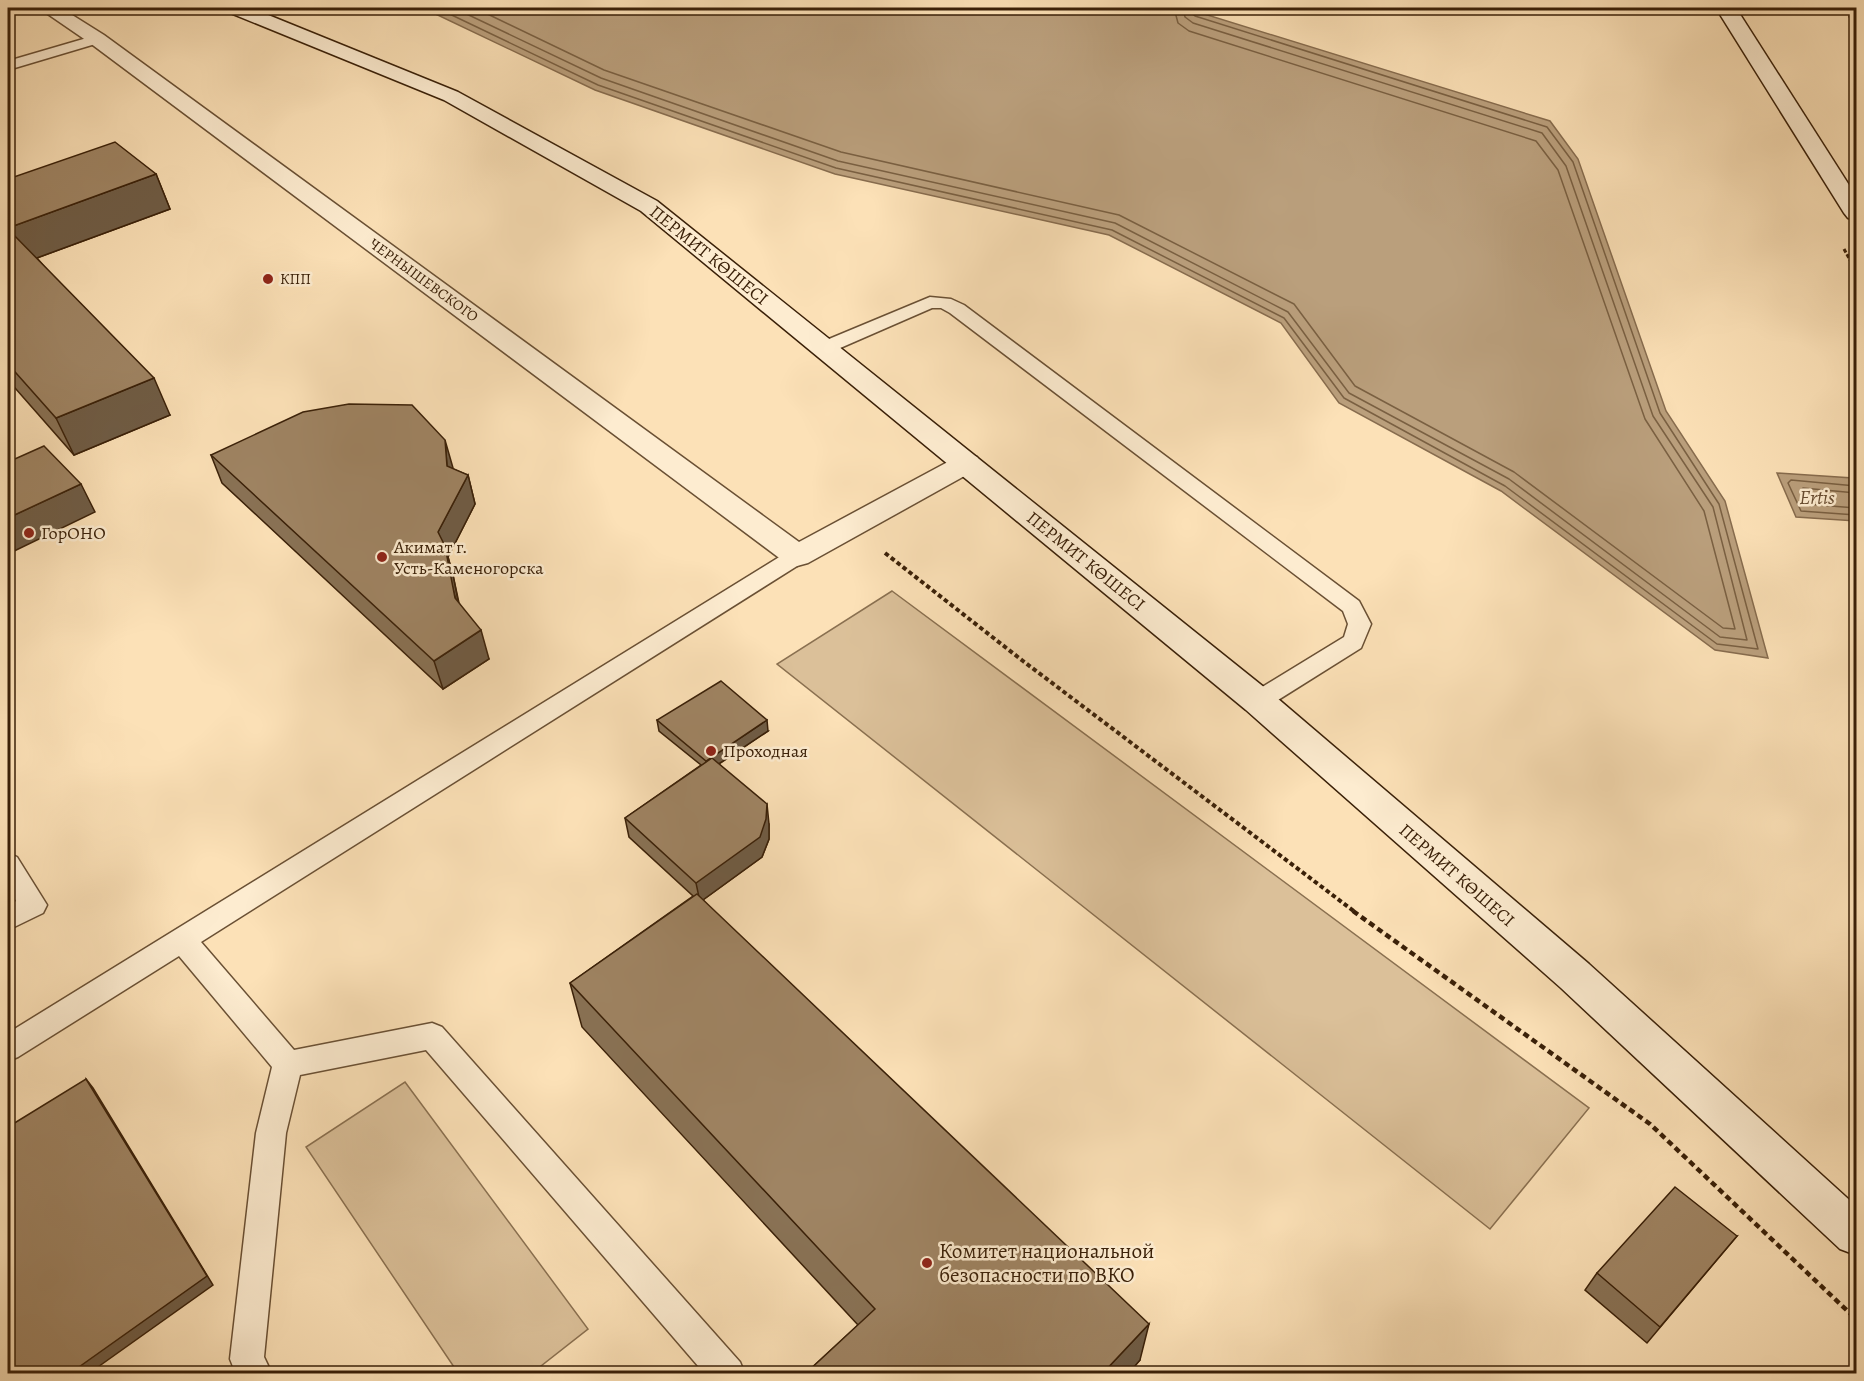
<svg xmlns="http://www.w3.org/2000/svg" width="1864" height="1381" font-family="Alegreya,serif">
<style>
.green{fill:#dbc099;stroke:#8a7050;stroke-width:1.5}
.water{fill:#ba9f7c;stroke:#876c4e;stroke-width:1.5}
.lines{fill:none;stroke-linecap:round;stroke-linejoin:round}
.shore{stroke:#7a6042;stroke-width:1.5}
.service-casing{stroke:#6a5034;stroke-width:3}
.minor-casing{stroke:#6a5034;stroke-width:3}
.secondary-casing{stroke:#3a2008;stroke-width:3}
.path-far3{stroke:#3a2008;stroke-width:2;stroke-dasharray:3 2;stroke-linecap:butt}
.path-far2{stroke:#3a2008;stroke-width:3;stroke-dasharray:4 2;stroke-linecap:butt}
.path-far1{stroke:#3a2008;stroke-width:4;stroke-dasharray:4.5 3;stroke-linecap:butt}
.path{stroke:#3a2008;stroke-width:4.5;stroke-dasharray:6 4;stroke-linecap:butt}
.service{fill:#fdecd0;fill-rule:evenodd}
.minor{fill:#fdecd0;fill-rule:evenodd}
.secondary{fill:#fdecd0;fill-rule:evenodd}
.wall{fill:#897255;stroke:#3a2008;stroke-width:1.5}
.shaded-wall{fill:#6f5c45;stroke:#3a2008;stroke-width:1.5}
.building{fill:#9f8463;stroke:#3a2008;stroke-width:1.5}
.poi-dot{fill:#8f2418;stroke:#fdecd0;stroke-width:2}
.labels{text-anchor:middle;stroke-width:5;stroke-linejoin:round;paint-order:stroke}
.far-poi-label{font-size:15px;fill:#3a2008;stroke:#fdecd0;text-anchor:start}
.far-street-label{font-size:15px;fill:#3a2008;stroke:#fdecd0}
.street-label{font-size:18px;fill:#3a2008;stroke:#fdecd0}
.poi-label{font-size:18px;fill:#3a2008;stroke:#fdecd0;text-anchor:start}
.water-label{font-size:20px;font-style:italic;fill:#674c31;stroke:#fdecd0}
.near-poi-label{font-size:21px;fill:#3a2008;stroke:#fdecd0;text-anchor:start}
</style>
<rect width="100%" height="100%" fill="#fce1b7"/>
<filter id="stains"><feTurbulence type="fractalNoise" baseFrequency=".00333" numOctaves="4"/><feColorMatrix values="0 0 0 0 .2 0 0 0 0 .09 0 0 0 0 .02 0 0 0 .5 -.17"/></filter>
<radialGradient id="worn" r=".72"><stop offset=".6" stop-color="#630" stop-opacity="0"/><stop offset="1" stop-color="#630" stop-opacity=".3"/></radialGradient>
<g class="green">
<polygon points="892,591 1589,1108 1490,1229 777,664"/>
<polygon points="405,1082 588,1329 532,1373 458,1373 306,1147"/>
</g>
<g class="water">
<polygon points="423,8 1185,8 1550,121 1578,159 1666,411 1725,501 1768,658 1715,650 1501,491 1339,403 1281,323 1109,235 835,174 595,90"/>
<polygon points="1777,473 1853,478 1856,485 1856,521 1796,517"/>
</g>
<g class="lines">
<g class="shore">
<polyline points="437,8 598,85 836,168 1112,230 1284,318 1344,398 1505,486 1717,644 1758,649 1719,504 1660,413 1573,162 1547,127 1195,16 1191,13 1190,8"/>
<polyline points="454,8 601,78 838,161 1115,223 1288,312 1349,393 1509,479 1720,637 1747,640 1713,507 1653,416 1566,166 1542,133 1193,23 1185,17 1183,8"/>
<polyline points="475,8 604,70 841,152 1119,215 1294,304 1355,386 1514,472 1723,628 1735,629 1704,511 1645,419 1558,170 1536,141 1189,31 1178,23 1174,8"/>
<polyline points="1856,486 1791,480 1788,483 1801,511 1856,515"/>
<polyline points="1856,493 1803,488 1800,491 1806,504 1856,508"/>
</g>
<g class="service-casing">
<g id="service">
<polygon points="97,35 102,36 104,39 102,42 8,70 8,61"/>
<polygon points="930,297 951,299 964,305 1359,601 1371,624 1361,648 1267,707 1258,710 1249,707 1246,701 1249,695 1344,637 1348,624 1343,611 950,313 941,308 932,308 831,352 817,352 815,348 817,344"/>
<polygon points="797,549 805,551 808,556 805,561 201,942 294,1050 432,1023 442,1027 740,1362 745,1374 705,1374 426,1050 300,1075 286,1133 264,1357 272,1374 236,1374 230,1359 256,1133 272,1067 179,956 18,1057 8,1061 8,1033 789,551"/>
<polygon points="8,853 17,857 47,905 43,913 8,930 8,906 16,901 8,886"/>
</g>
</g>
<g class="minor-casing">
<polygon id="minor" points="39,8 61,8 104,35 799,542 957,457 967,454 977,457 981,463 977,469 808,563 797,566 786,563 90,43"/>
</g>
<g class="secondary-casing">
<g id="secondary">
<polygon points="225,8 251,8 458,92 657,201 1270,692 1589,964 1856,1206 1856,1255 1840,1249 1561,988 1246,710 641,211 444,100 228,12"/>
<polygon points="1716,8 1736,8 1856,196 1856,220 1848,218 1844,213"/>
</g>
</g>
<polyline class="path-far3" points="1843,8 1856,26"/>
<polyline class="path-far2" points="1844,249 1856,271"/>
<polyline class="path-far1" points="885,553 1023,661 1355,912"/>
<polyline class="path" points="1353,911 1650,1124 1856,1319"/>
<use href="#service" class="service"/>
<use href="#minor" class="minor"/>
<use href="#secondary" class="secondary"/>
</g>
<g class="wall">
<polygon points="156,174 170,209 37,258 170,415 74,455 8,380 8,179"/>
<polygon points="211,455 453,469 468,475 475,504 448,557 453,575 459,603 489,659 443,689 222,483"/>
<polygon points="657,720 768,731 719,764 769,824 769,839 762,857 703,900 1140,1360 1128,1374 805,1374 858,1325 582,1027 570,983 693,896 629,837 625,818 701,765 659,731"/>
<polygon points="1737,1236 1647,1343 1585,1290 1597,1273"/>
</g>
<g class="shaded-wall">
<polygon points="156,174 170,209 23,263 8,228"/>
<polygon points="154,378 170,415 74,455 56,418"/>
<polygon points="445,440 453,468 455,495 447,466"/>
<polygon points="468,475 475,504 448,557 453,575 463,627 438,532"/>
<polygon points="81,484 95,512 8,554 8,518"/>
<polygon points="481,630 489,659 443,689 434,661"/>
<polygon points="767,720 768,731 708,771 706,761"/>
<polygon points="767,804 769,824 769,839 762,857 700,902 696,883"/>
<polygon points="86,1079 93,1088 213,1285 88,1374 69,1374"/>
<polygon points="1149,1324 1140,1360 1128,1374 1102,1374"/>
</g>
<g class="building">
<polygon points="115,142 156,174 8,228 8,179"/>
<polygon points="8,229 154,378 56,418 8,364"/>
<polygon points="349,404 412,405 445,440 447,466 468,475 438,532 445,546 455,598 481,630 434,661 211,455 303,412"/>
<polygon points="44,446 81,484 8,518 8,462"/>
<polygon points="721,681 767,720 706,761 657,720"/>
<polygon points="712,758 767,804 766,819 760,837 696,883 625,818"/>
<polygon points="697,894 1149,1324 1102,1374 805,1374 875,1309 570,983"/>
<polygon points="86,1079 207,1276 69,1374 8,1374 8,1127"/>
<polygon points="1675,1187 1737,1236 1660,1327 1597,1273"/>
</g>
<g class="poi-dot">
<circle cx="268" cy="279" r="6"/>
<circle cx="29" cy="533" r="6"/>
<circle cx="382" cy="557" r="6"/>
<circle cx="711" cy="751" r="6"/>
<circle cx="927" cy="1263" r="6"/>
</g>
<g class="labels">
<g class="far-poi-label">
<text x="280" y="284">КПП</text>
</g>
<g class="far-street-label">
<text transform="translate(424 280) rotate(36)" y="5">ЧЕРНЫШЕВСКОГО</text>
</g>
<g class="street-label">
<text transform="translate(709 255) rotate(39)" y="6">ПЕРМИТ КӨШЕСІ</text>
<text transform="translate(1086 561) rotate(39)" y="6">ПЕРМИТ КӨШЕСІ</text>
<text transform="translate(1457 875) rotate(41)" y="6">ПЕРМИТ КӨШЕСІ</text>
</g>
<g class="poi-label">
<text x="41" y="539">ГорОНО</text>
<text x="394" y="553">Акимат г.<tspan x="394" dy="21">Усть-Каменогорска</tspan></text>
<text x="723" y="757">Проходная</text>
</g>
<g class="water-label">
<text x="1817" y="504">Ertis</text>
</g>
<g class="near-poi-label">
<text x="939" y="1258">Комитет национальной<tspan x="939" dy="24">безопасности по ВКО</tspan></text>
</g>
</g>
<rect width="1864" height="1381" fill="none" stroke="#fce1b7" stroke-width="30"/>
<rect x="9" y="9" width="1846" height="1363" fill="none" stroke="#3a2008" stroke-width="3"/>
<rect x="15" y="15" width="1834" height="1351" fill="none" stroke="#3a2008" stroke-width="1.5"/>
<rect width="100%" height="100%" filter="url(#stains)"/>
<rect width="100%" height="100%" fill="url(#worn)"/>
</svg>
